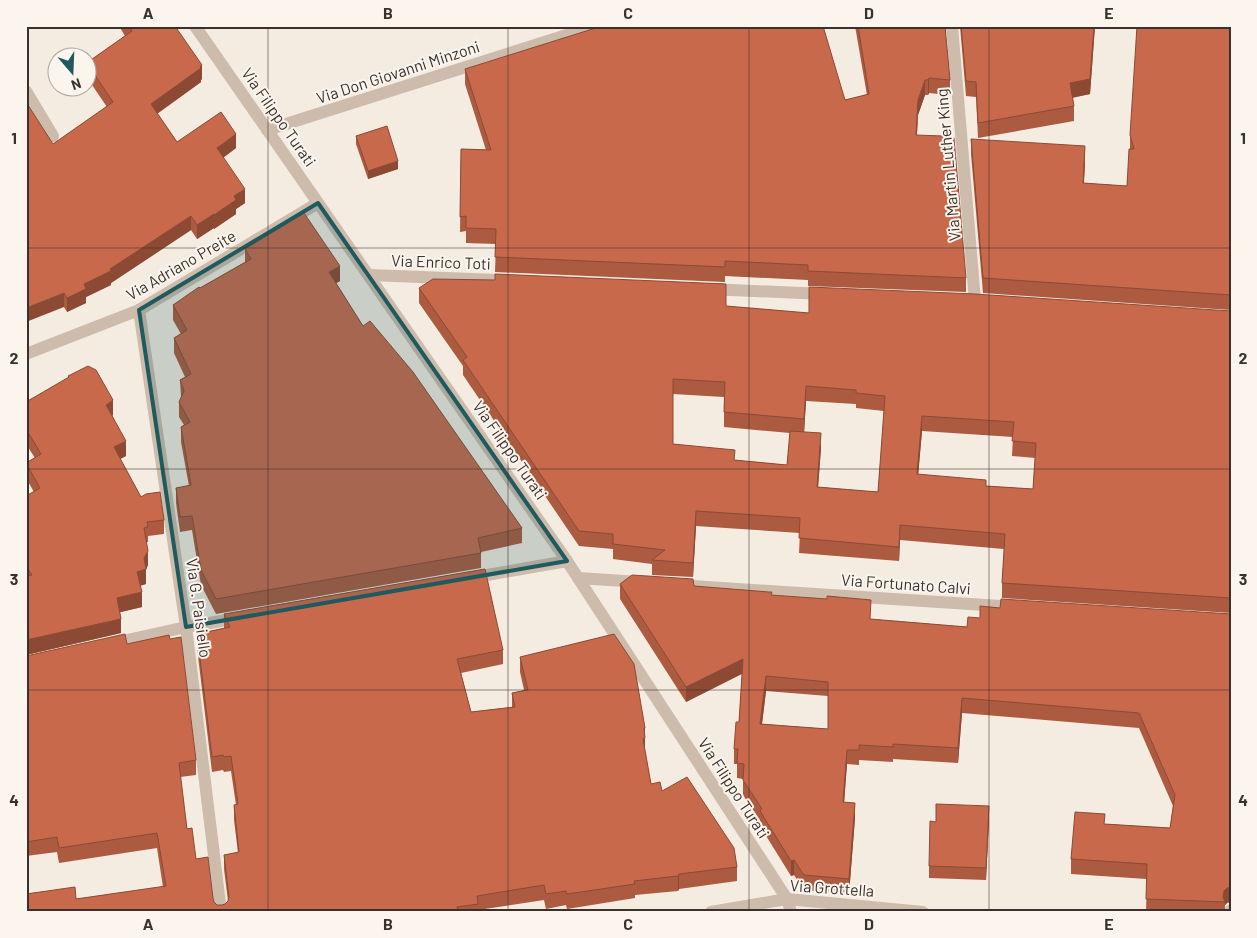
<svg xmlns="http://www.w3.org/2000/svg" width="1257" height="938" font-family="Barlow,sans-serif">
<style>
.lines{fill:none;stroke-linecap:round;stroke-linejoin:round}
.minor{stroke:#cdbbac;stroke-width:12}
.tertiary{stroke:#cdbbac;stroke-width:12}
.wall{fill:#ac5a40;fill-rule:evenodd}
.shaded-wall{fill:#8c4a34}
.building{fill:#c8694b;stroke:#8c4a34;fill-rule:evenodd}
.marked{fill:#1f5a5e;fill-opacity:0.2;stroke:#1f5a5e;stroke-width:4;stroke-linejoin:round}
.grid{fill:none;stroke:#3b302b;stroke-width:1;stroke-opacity:0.55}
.labels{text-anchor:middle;stroke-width:4;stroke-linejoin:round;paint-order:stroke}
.street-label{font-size:16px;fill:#3b302b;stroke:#fbf5ee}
.neatline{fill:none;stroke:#3b302b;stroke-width:2}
.grid-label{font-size:16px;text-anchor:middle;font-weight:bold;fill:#3b302b}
</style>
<rect width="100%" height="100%" fill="#f4ebe1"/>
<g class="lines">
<g class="minor">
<polyline points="195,26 567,561 787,899 791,912"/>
<polyline points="952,26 975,301"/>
<polyline points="26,91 53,136"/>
<polyline points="267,130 595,26"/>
<polyline points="369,275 497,280"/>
<polyline points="709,289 824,294"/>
<polyline points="139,310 186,627 221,912"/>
<polyline points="26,354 139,310 318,203"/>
<polyline points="470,578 567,561"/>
<polyline points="578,578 640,582"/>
<polyline points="677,585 1016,607"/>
<polyline points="109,644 186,627 239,618"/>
<polyline points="1231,912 1231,910"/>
</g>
<polyline class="tertiary" points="711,912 787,899 923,912"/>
</g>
<g class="wall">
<polygon points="119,26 175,26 202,79 201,80 201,82 157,114 177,142 236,148 223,158 245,203 236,209 236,214 214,229 214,228 197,239 191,230 111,283 111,285 86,297 86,303 67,312 64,307 53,144 107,107 88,79 88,62 125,36"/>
<polygon points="855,26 945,26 950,80 950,95 929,93 928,95 925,95 918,115 917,135 966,278 966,292 808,286 808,280 725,276 725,282 495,272 496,244 466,243 466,231 460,232 461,149 486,150 465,84 465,69 845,100 867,95"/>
<polygon points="960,26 1095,26 1090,94 1072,98 1074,106 1074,121 978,138 976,97 966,96"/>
<polygon points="1231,26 1231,310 983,293 971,154 971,139 1085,161 1084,183 1127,186 1130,149 1130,135"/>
<polygon points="356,136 398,169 368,179 356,144"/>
<polygon points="245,249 340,281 336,283 363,326 522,528 522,543 481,552 481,568 216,614 201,585 192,530 180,532 176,503 176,488 189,486 181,442 181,427 184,425 179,417 179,402 181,397 180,380 185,377 174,353 174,338 181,334 173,320 173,305 200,288 245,262"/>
<path d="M419,288L726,306L809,313L1231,311V613L1002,598V583L1004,549L900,540L899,561L799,553L800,533L696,526L693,577L652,575V564L613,559V549L579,546L463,375V366L419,303ZM673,394L724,397V427L790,433L787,465L735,460L673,444ZM806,401L856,404V408L884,411L878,492L818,487L821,448L804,432ZM922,431L1013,437L1012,456L1035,458L1033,489L986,486L918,474Z"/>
<polygon points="68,376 113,415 112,416 126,456 120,459 141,497 164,520 164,534 148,536 148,542 146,542 148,565 146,568 146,584 140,586 142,607 120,612 121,633 26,655 26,496 34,492 26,478 26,463 35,458 26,444 26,402 68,378"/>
<path d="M620,584L694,586L772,595L871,619L967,627L980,618L1000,608L1231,614L1227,903L1225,905V912H1146L1147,879L1071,874V859L1105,824L1170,828L1173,806L1139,728L962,713L958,763L893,759V762L859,760V765L847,764L844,802L855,818L849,894L804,890L794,875L791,876L760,826V820L743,795V779L737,778V764H734V749L739,722L742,674L686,702L620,599ZM766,691L828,696V729L762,724Z"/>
<polygon points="224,614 503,650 503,664 461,673 471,712 512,707 512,693 524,690 520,672 520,657 645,743 645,753 651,784 662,791 737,867 737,881 679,889 678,891 635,895 635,898 567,909 566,905 546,909 544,900 478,910 478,912 26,912 76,899 163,887 157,848 59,863 57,852 26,856 26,656 127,644 196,760 196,775 180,777 187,829 196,859 214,902 217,905 222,905 225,904 228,901 224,869 224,855 238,853 234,820 234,805 236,805 231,771 224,772 223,770 212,772 197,648 197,634 224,628"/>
<polygon points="989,818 986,880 929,878 929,866 936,822"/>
</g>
<g class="shaded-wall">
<polygon points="1094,26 1095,26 1090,94 1070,98 1070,83"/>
<polygon points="202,65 202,79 201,80 201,82 151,118 151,104"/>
<polygon points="929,78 929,93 928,95 928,80"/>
<polygon points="925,80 925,95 918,115 916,150 918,100"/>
<polygon points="236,134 236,148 217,162 217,148"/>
<polygon points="1085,146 1085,161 1083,198 1083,183"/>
<polygon points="398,161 398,169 368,179 368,171"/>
<polygon points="245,189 245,203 236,209 236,214 214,229 214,215 234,196"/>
<polygon points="214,214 214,228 197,239 197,225"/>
<polygon points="191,216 191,230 111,283 111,285 86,297 86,303 67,312 67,298 84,284 110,269"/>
<polygon points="340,266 340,281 329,287 329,272"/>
<polygon points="64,293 64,307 26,322 26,308"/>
<polygon points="806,386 806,401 804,434 804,419"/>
<polygon points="113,400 113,415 106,420 106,405"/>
<polygon points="922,416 922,431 917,489 917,474"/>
<polygon points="821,433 821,448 817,501 817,487"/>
<polygon points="126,441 126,456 114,462 114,447"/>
<polygon points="696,511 696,526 693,577 693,563"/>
<polygon points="900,525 900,540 899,561 899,547"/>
<polygon points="148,551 148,565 146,570 146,569 146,584 137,586 137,572"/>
<polygon points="142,592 142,607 117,613 117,598"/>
<polygon points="121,619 121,633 26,655 26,640"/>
<polygon points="743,659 743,673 686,702 686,687"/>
<polygon points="766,676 766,691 760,739 760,724"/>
<polygon points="962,698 962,713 958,763 958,748"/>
<polygon points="644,728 645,728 645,753 643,739"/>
<polygon points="847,750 847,764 843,817 843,802"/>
<polygon points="855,803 855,818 849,894 849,879"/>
<polygon points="989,806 989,818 986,880 986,868"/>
<polygon points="794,860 794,875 791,876 791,861"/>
<polygon points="679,874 679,889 678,891 678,876"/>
<polygon points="1231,887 1231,902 1227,903 1225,905 1225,902 1223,897 1224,891 1227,888"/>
</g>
<g class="building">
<polygon points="129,26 175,26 202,65 200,66 201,68 151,104 177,142 221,112 236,134 217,148 245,189 234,196 236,200 214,215 214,214 197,225 191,216 110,269 111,271 84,284 86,289 67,298 64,293 26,308 26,102 53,144 113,102 88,65 88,62 132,31"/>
<polygon points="602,26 823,26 845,100 869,94 858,26 945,26 950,80 929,78 928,80 925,80 918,100 916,135 943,136 943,138 954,138 966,278 808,271 808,265 725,261 725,267 495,257 496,229 466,228 466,216 460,217 461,149 491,150 465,69"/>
<polygon points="961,26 1094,26 1090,79 1070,83 1074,106 978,123 976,82 966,81"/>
<polygon points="1137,26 1231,26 1231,295 983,278 971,139 1085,146 1083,183 1127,186 1129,149 1134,149 1130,135"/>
<polygon points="387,126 398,161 368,171 356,136"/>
<polygon points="304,213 340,266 329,272 363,326 370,321 413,372 522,528 478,538 481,553 216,599 201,570 192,516 180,517 176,488 191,485 181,427 190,422 179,402 184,391 180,380 191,374 174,338 187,330 173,305 199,287 200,288 251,259 245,249"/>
<path d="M495,274L726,284V306L809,313V287L975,294L1231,311V598L1002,583L1005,534L900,525L899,547L799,538L800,518L696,511L693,563L652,560L665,550L613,544V534L579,531L463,360L467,357L419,288L433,279L495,280ZM673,379L725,382L724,412L804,419L806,386L856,390V393L885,396L878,492L817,487L821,433L790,431L787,465L734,460L735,450L673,444ZM922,416L1014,422L1012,441L1036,443L1033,489L986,486V480L917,474Z"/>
<polygon points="88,366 96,370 113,400 106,405 126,441 114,447 141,497 146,494 160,492 164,520 147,522 148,527 144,528 148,551 144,558 146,569 137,572 142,592 117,598 121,619 26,640 26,576 32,575 26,566 26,496 40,488 26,463 41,454 26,429 26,402 69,377 68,376"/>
<polygon points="485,569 503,650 457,659 471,712 515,707 512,693 528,690 520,657 614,634 634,664 645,728 644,728 645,738 643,739 651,784 660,782 662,791 687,777 734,848 737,867 679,874 678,876 634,881 635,884 567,894 566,891 546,894 544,885 477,896 478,904 457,907 458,912 26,912 26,894 75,887 76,899 166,886 157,833 59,848 57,837 26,842 26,656 125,634 127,644 169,635 170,639 181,637 196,760 179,763 187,829 192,828 196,859 208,857 213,898 214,902 217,905 222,905 225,904 228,901 229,897 224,855 239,852 234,805 238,804 231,756 224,757 223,755 212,757 197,634 230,627 224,614"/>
<path d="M632,575L693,579L694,586L769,592H772L771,595L827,599V596L871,600L870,619L967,627L968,617L980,618V606L1000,608L1001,599L1231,614V887L1227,888L1224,891L1223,897L1225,902L1146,899L1147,864L1071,859L1075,812L1105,814L1104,824L1170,828L1175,795L1139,713L962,698L958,748L893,744V747L859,745V750H847L843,802L855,803L849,879L804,875L794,860L791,861L760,811L762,809L743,780L744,764L737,763L738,749H734L736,722H739L743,659L686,687L620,584ZM766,676L828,682V729L760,724Z"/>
<polygon points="936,804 989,806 986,868 929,866 930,821 936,822"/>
</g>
<path class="marked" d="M318,203L567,561L186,627L139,310Z"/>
<path class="grid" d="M268,26V912M508,26V912M749,26V912M989,26V912M26,248H1231M26,469H1231M26,690H1231"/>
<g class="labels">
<g class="street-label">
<text transform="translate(398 72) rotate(-18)" y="6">Via Don Giovanni Minzoni</text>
<text transform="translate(279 117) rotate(55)" y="6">Via Filippo Turati</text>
<text transform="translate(948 165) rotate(-95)" y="6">Via Martin Luther King</text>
<text transform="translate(441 262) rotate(2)" y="6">Via Enrico Toti</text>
<text transform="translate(181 265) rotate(-30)" y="6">Via Adriano Preite</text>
<text transform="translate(510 450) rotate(55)" y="6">Via Filippo Turati</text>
<text transform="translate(906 584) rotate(4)" y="6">Via Fortunato Calvi</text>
<text transform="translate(199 608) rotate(82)" y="6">Via G. Paisiello</text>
<text transform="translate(734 788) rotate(57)" y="6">Via Filippo Turati</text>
<text transform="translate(832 888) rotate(4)" y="6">Via Grottella</text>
</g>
</g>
<rect width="1257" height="938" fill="none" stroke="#fbf5ee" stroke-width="55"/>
<g transform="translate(72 72) rotate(161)"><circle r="24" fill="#fbf5ee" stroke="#aea6a0"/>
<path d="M0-4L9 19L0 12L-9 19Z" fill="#1f5a5e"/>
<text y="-8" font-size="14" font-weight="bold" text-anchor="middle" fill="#3b302b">N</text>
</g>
<rect x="28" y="28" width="1202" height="882" class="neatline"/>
<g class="grid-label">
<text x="148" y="19">A</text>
<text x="388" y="19">B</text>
<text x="628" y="19">C</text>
<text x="869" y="19">D</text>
<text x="1109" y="19">E</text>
<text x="14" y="144">1</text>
<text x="1243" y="144">1</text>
<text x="14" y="364">2</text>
<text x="1243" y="364">2</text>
<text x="14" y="585">3</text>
<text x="1243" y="585">3</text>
<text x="14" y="806">4</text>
<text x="1243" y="806">4</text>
<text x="148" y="930">A</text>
<text x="388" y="930">B</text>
<text x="628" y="930">C</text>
<text x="869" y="930">D</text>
<text x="1109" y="930">E</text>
</g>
</svg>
